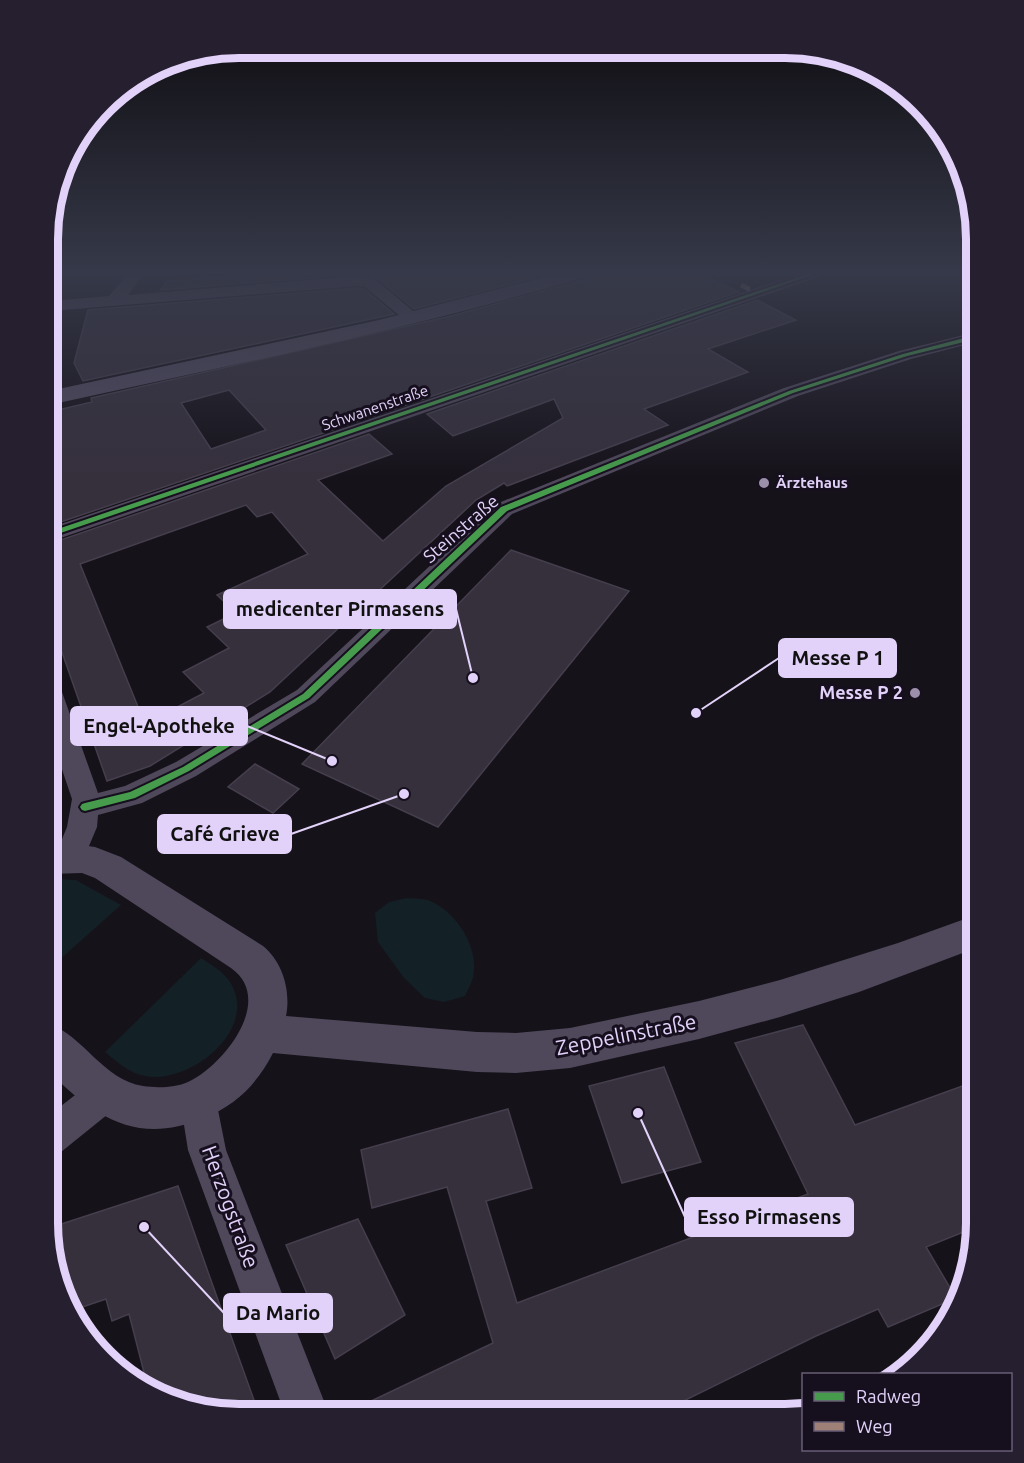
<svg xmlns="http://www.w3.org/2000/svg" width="1024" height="1463" font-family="Ubuntu,sans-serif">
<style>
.green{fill:#132026}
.building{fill:#36303d;stroke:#453e4d;stroke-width:1.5;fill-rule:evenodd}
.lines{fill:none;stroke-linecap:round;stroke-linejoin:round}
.minor{fill:#4f485b;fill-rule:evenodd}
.tertiary{fill:#4f485b;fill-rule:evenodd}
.secondary{fill:#524c60;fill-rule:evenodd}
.quiet{stroke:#9e8076;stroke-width:5;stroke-dasharray:10 5;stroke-linecap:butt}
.cycleway-casing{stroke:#160f1e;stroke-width:4}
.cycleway{fill:#469c4c;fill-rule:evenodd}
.poi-dot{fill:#9b8fab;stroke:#160f1e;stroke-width:2}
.labels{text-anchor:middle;stroke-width:6;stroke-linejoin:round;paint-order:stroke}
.far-street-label{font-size:15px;fill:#e2d2f9;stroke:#160f1e}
.far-poi-label{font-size:15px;font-weight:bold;fill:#e2d2f9;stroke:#160f1e;text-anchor:start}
.street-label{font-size:18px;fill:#e2d2f9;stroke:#160f1e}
.poi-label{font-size:18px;font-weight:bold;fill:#e2d2f9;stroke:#160f1e;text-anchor:end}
.near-street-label{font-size:21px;fill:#e2d2f9;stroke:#160f1e}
.rim{fill:none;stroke:#e2d2f9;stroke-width:8}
.leader{fill:none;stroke:#e2d2f9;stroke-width:2}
.callout-dot{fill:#e2d2f9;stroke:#160f1e;stroke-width:2}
.callout{fill:#e2d2f9;stroke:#e2d2f9;stroke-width:2}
.callout-label{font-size:20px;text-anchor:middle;font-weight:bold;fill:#111}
</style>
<rect width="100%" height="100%" fill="#16121a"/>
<g class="green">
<polygon points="58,879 76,880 121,905 48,970 49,880"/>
<path d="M407,898C414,899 423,898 430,901C457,912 480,949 473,978C471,984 468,990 465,996L444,1002L425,998L404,978L378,942L375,913L389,902Z"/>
<path d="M201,958C210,964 224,972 230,982C260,1029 190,1085 145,1076C129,1073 117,1062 105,1052Z"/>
</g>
<g class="building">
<polygon points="259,274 549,274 414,309 377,278 358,274 160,290 167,281"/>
<path d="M587,274H701L739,292L49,526V412L92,402L91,398L451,316L583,280ZM229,390L266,430L211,449L181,403Z"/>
<polygon points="358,288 364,289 394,314 83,381 74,363 88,310"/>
<path d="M757,300L796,320L708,349L748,372L644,409L668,425L507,486L504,483L476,500L270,692L150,766L107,781L49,615V544L369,434L392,454L318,480L383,541L446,486L563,418L554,399L453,436L427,414ZM246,505L257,517L272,512L308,554L217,595L236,613L207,627L229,648L183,672L204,693L145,724L80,564Z"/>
<polygon points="511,550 629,591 438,827 302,764"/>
<polygon points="255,764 299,789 273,813 228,787"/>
<polygon points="803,1025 855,1125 976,1081 976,1227 926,1247 955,1296 954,1299 888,1327 878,1309 816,1336 655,1415 344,1414 493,1343 447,1187 372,1208 361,1150 508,1109 532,1188 486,1201 517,1303 808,1194 735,1043"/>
<polygon points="664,1067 701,1162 622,1183 589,1086"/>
<polygon points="178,1186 208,1272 259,1414 215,1413 148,1388 129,1314 112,1321 106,1299 71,1311 68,1308 49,1228"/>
<polygon points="358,1219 405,1315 335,1359 286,1245"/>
</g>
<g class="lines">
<g class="minor">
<polygon points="128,274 144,274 128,295 358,276 376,280 420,317 418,321 406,321 365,287 358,286 50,311 50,301 109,296"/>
<polygon points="798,274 820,274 818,277 49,542 49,528"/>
<polygon points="976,332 976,342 911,359 798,396 512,514 315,702 196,776 142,803 98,815 97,827 81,865 70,868 59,865 55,856 67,827 72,799 49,731 49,683 58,686 62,692 98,793 125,786 176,762 297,690 496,504 784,388 899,351"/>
<polygon points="105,1077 118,1082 123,1094 118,1106 61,1152 48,1157 48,1116 92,1082"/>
<polygon points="198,1083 211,1088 216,1100 226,1150 329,1414 285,1414 188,1150 180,1100 185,1088"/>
</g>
<path class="tertiary" d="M66,843L95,847L121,857L263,946C283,962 291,992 286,1016L477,1032L516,1033L570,1028L699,1001L780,980L898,943L976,915V948L859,992L780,1017L699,1039L570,1068L516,1073L477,1072L273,1053C257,1084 236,1105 204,1118C137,1146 95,1117 48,1071V1023C84,1036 103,1080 143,1086C156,1088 175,1088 188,1082C223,1066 276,1000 231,968L95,878L82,873L49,874V844Z"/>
<path class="secondary" d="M556,274H585L582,278C407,330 228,366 49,405V391L379,320Z"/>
<polyline class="quiet" points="741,285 756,292"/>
<g class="cycleway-casing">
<g id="cycleway">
<polygon points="808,274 815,274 49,537 49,532"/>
<polygon points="976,335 976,339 907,356 793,393 507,511 309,698 189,771 135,798 85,811 82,810 80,807 82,804 85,803 130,792 183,767 303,694 501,507 789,391 903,354"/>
</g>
</g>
<use href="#cycleway" class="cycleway"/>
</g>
<linearGradient id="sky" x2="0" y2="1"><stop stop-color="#0c0a0e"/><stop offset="0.57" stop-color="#363949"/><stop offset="1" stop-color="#363949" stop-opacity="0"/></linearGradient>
<rect width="1024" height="478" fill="url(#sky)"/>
<g class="poi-dot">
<circle cx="764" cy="483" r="6"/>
<circle cx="915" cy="693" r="6"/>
</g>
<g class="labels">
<g class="far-street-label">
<text transform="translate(375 408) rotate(-19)" y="5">Schwanenstraße</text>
</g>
<g class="far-poi-label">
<text x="776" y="488">Ärztehaus</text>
</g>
<g class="street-label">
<text transform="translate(461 529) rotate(-41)" y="6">Steinstraße</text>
</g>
<g class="poi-label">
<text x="903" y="699">Messe P 2</text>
</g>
<g class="near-street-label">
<text transform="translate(626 1035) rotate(-11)" y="7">Zeppelinstraße</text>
<text transform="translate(230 1207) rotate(70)" y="7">Herzogstraße</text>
</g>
</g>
<path d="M0 0H1024V1463H0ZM239 58H785A181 181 0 0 1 966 239V1223A181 181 0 0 1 785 1404H239A181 181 0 0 1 58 1223V239A181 181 0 0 1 239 58Z" fill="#261f30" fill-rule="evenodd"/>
<path class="rim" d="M239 58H785A181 181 0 0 1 966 239V1223A181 181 0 0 1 785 1404H239A181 181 0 0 1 58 1223V239A181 181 0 0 1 239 58Z"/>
<path class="leader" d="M473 678L456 609M696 713L779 658M332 761L247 726M404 794L291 834M638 1113L685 1217M144 1227L224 1313"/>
<g class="callout-dot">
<circle cx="473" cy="678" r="6"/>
<circle cx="696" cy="713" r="6"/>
<circle cx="332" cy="761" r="6"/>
<circle cx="404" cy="794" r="6"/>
<circle cx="638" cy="1113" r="6"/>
<circle cx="144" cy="1227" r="6"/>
</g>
<g class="callout">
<rect x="224" y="590" width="232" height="38" rx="6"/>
<rect x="779" y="639" width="117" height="38" rx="6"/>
<rect x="71" y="707" width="176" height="38" rx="6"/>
<rect x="158" y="815" width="133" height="38" rx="6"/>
<rect x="685" y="1198" width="168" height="38" rx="6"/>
<rect x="224" y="1294" width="108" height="38" rx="6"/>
</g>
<g class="callout-label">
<text x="340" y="616">medicenter Pirmasens</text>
<text x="838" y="665">Messe P 1</text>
<text x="159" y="733">Engel-Apotheke</text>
<text x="225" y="841">Café Grieve</text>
<text x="769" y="1224">Esso Pirmasens</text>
<text x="278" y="1320">Da Mario</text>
</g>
<rect x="802" y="1373" width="210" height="78" fill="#160f1e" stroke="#685d76" stroke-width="1.5"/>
<rect x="814" y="1392" width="30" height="9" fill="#469c4c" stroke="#685d76" stroke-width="1.5"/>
<text x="856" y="1403" font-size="18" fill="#e2d2f9">Radweg</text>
<rect x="814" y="1422" width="30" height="9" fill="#9e8076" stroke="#685d76" stroke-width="1.5"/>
<text x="856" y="1433" font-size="18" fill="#e2d2f9">Weg</text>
</svg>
